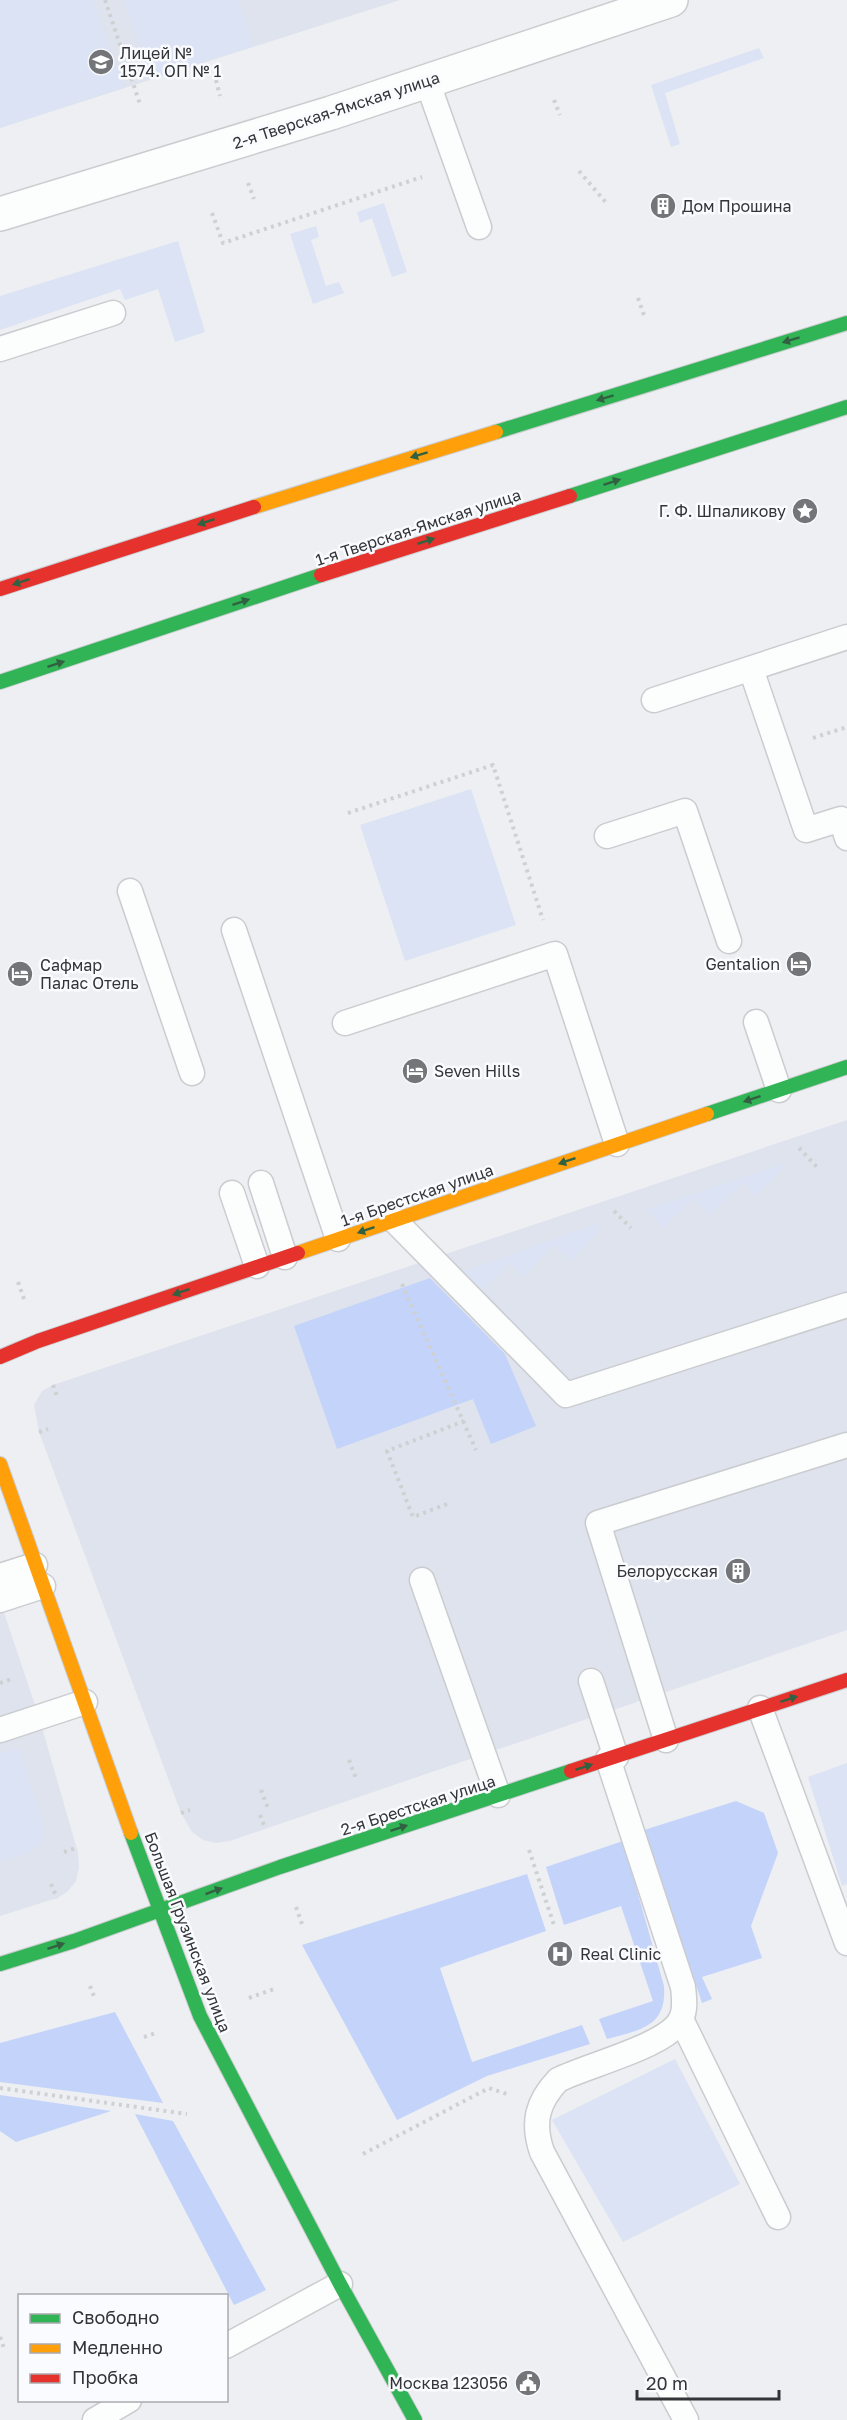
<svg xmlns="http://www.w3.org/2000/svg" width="847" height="2420" font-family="'Golos Text',sans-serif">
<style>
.built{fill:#dee3ed}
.green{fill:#dce3f4}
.forest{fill:#c4d3f9}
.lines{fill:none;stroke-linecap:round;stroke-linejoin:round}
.lane-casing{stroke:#cacccf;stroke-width:27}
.street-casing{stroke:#cacccf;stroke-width:36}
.fast-casing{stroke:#cacccf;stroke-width:16}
.slow-casing{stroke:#cacccf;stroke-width:16}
.jam-casing{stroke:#cacccf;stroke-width:16}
.path{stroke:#ced0d1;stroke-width:4;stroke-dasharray:3 4.5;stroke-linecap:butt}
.lane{stroke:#fcfdfd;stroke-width:24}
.street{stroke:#fcfdfd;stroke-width:33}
.fast{stroke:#30b455;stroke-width:14}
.slow{stroke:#ff9f0a;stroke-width:14}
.jam{stroke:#e5322d;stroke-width:14}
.oneway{fill:#326142}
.labels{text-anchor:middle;stroke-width:5;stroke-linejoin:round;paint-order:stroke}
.poi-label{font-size:16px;fill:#333437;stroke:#f9fbfe;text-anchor:start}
.street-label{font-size:16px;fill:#333437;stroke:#f9fbfe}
</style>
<rect width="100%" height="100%" fill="#edeff3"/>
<g class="built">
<polygon points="0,0 400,0 0,128"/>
<polygon points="847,1120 847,1630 230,1841 216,1843 203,1840 192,1832 181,1813 39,1432 34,1405 42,1391 53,1385"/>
<polygon points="0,1601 39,1717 78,1853 79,1867 76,1881 67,1892 57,1898 0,1916"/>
</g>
<g class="green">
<polygon points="0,0 93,0 124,87 0,128"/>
<polygon points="124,0 238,0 253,46 151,79"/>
<polygon points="759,48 764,58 665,93 680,144 671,147 651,85"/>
<polygon points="384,203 407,272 392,277 372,218 360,223 357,212"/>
<polygon points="316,226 319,237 311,240 326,286 339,282 344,293 313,304 290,234"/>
<polygon points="178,241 205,332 175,342 158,289 125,300 120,289 0,330 0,296"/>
<polygon points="471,789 516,925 405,961 360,825"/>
<polygon points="783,1164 785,1166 756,1196 743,1183 710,1214 693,1198 663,1228 646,1209"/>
<polygon points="596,1224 601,1229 570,1261 554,1245 523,1277 510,1264 483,1290 564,1373 562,1375 462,1272"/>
<polygon points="18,1748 41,1817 44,1830 41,1844 30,1852 0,1861 0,1754"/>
<polygon points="847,1763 847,1884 842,1886 808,1777"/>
<polygon points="675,2059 740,2184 623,2242 552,2120"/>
</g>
<g class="forest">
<polygon points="430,1278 505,1354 536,1426 491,1444 473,1399 337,1449 294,1326"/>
<polygon points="736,1801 764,1813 778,1853 751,1926 762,1958 702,1977 712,1999 702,2003 644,1830"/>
<path d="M623,1841L664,1986C667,2027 640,2030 607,2039L599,2019L653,2001L621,1906L564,1925L546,1867Z"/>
<polygon points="527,1874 546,1931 440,1968 472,2062 582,2025 590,2044 487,2076 397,2120 302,1945"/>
<polygon points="115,2012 163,2103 0,2082 0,2043"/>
<polygon points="0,2095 111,2111 16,2142 0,2131"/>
<polygon points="135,2114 173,2121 266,2290 234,2305"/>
</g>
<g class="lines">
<g class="lane-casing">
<g id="lane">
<polyline points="427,81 479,227"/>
<polyline points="0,349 113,313"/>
<polyline points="751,669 806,830 841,819 847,838"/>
<polyline points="654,700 847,637"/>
<polyline points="607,836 685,811 729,941"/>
<polyline points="130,891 192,1073"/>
<polyline points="234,930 338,1239"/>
<polyline points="756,1022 779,1090"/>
<polyline points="345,1023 555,954 617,1144"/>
<polyline points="261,1183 285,1257"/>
<polyline points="232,1193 257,1266"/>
<polyline points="394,1220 566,1395 847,1305"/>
<polyline points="0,1576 35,1565"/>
<polyline points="422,1580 498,1795"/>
<polyline points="0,1600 43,1586"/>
<polyline points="591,1681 616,1757"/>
<polyline points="760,1708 847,1943"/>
<polyline points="0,1730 85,1702"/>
<polyline points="666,1740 598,1523 847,1445"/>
<path d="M608,1759L683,1987C684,1997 686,2009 681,2019C668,2046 587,2065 558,2080C537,2102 532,2123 542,2152L686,2420"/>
<polyline points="681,2019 778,2217"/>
<polyline points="226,2346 340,2284"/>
<polyline points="95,2420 129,2400"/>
</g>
</g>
<g class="street-casing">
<polyline id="street" points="0,214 331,113 671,0"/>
</g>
<g class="fast-casing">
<g id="fast">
<polyline points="496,432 847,323"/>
<polyline points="570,496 847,407"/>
<polyline points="0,682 321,575"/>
<polyline points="707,1114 847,1067"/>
<polyline points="131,1833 200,2016 340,2284 415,2420"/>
<polyline points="0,1964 74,1941 280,1867 571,1771"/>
</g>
</g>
<g class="slow-casing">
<g id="slow">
<polyline points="254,507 496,432"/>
<polyline points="298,1253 707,1114"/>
<polyline points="0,1464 131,1833"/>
</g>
</g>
<g class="jam-casing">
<g id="jam">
<polyline points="321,575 570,496"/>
<polyline points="0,589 254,507"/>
<polyline points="0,1357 38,1341 298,1253"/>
<polyline points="571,1771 847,1680"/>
</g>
</g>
<g class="path">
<polyline points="105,0 140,104"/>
<polyline points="216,80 220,96"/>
<polyline points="554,100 560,115"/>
<polyline points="579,171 608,205"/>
<polyline points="248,183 254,199"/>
<polyline points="212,213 223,243 422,177"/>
<polyline points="638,298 645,318"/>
<polyline points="813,738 847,727"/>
<polyline points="348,813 493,765 543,920"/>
<polyline points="799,1148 817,1167"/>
<polyline points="614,1211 631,1228"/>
<polyline points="18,1282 24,1299"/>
<polyline points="402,1284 476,1450"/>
<polyline points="53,1385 58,1399"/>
<polyline points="39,1432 48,1429"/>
<polyline points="447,1504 413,1517 387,1451 464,1421"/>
<polyline points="0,1683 12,1679"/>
<polyline points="349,1760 357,1781"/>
<polyline points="261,1790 269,1811"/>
<polyline points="181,1813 190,1810"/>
<polyline points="260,1815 265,1828"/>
<polyline points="529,1850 555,1928"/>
<polyline points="64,1852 76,1848"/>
<polyline points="51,1884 57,1898"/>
<polyline points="296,1907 302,1924"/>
<polyline points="90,1986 95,1999"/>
<polyline points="249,1998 277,1988"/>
<polyline points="144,2037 156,2033"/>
<polyline points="0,2088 187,2114"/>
<polyline points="363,2154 489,2088 507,2094"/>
<polyline points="0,2337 5,2351"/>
</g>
<use href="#lane" class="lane"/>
<use href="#street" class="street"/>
<use href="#fast" class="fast"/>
<use href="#slow" class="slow"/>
<use href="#jam" class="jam"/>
</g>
<defs><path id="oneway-solid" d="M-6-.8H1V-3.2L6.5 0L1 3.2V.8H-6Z" transform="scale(1.5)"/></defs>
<g class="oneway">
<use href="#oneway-solid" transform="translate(791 340) rotate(163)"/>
<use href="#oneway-solid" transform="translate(605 398) rotate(163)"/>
<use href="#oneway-solid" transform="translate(419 455) rotate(163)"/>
<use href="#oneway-solid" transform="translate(612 482) rotate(-18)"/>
<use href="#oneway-solid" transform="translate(206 522) rotate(162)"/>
<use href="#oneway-solid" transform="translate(426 541) rotate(-18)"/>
<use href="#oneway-solid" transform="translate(21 582) rotate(162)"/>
<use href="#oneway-solid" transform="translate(241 602) rotate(-18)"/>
<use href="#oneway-solid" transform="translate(56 664) rotate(-18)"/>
<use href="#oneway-solid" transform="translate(752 1099) rotate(162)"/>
<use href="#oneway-solid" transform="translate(567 1161) rotate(161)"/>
<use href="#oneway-solid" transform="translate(366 1230) rotate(161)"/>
<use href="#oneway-solid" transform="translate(181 1292) rotate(161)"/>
<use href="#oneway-solid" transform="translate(789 1699) rotate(-18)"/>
<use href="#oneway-solid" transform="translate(584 1767) rotate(-18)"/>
<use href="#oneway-solid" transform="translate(399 1828) rotate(-18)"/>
<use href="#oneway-solid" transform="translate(214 1891) rotate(-20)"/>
<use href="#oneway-solid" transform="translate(56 1946) rotate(-18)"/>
</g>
<defs>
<g id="school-disc" transform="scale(1.35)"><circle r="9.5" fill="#747579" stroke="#f9fbfe"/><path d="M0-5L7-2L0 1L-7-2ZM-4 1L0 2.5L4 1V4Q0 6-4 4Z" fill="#fff"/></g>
<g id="building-disc" transform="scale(1.35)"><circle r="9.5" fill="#747579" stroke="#f9fbfe"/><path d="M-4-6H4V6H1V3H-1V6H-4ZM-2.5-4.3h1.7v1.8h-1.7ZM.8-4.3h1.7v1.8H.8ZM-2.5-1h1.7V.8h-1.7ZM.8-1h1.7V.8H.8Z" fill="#fff"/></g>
<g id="sight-disc" transform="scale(1.35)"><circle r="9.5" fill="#747579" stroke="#f9fbfe"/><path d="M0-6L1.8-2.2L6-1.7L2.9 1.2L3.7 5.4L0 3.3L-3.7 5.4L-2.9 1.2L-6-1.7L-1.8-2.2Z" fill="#fff"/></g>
<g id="hotel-disc" transform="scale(1.35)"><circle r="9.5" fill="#747579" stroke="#f9fbfe"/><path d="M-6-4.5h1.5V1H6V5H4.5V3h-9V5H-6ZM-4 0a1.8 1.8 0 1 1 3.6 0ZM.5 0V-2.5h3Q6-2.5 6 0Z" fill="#fff"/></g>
<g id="hospital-disc" transform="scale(1.35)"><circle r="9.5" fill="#747579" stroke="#f9fbfe"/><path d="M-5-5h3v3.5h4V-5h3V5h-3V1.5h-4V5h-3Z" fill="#fff"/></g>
<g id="civic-disc" transform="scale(1.35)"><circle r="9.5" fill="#747579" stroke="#f9fbfe"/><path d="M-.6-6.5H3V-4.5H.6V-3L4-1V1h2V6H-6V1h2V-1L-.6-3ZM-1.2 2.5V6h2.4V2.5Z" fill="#fff"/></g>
</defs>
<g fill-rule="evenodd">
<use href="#school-disc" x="101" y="62"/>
<use href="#building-disc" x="663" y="206"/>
<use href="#sight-disc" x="805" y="511"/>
<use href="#hotel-disc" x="799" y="964"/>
<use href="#hotel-disc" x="20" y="974"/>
<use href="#hotel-disc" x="415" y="1071"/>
<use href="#building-disc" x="738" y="1571"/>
<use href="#hospital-disc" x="560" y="1954"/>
<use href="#civic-disc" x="528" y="2383"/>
</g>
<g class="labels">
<g class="poi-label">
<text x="120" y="59">Лицей №<tspan x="120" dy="18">1574. ОП № 1</tspan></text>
<text x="682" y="212">Дом Прошина</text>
<text x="786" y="517" text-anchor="end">Г. Ф. Шпаликову</text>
<text x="780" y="970" text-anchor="end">Gentalion</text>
<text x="40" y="971">Сафмар<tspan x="40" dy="18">Палас Отель</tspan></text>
<text x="434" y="1077">Seven Hills</text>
<text x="718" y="1577" text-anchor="end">Белорусская</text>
<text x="580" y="1960">Real Clinic</text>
<text x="508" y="2389" text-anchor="end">Москва 123056</text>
</g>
<g class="street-label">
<text transform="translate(336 110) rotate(-18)" y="6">2-я Тверская-Ямская улица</text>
<text transform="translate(418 527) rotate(-18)" y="6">1-я Тверская-Ямская улица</text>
<text transform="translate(417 1195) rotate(-19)" y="6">1-я Брестская улица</text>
<text transform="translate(418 1805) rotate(-18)" y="6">2-я Брестская улица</text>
<text transform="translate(188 1932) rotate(69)" y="6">Большая Грузинская улица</text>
</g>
</g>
<rect x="18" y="2294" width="210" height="108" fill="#f9fbfe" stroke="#aaabae" stroke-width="1.5"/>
<rect x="30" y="2314" width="30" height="9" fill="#30b455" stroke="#aaabae" stroke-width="1.5"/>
<text x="72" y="2324" font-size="18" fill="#333437">Свободно</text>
<rect x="30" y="2344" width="30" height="9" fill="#ff9f0a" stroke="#aaabae" stroke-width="1.5"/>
<text x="72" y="2354" font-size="18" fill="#333437">Медленно</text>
<rect x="30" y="2374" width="30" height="9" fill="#e5322d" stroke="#aaabae" stroke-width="1.5"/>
<text x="72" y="2384" font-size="18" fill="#333437">Пробка</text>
<path d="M637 2390v9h142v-9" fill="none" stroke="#333437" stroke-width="3"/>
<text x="646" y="2390" font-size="18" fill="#333437" stroke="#f9fbfe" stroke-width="4.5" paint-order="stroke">20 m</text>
</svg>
